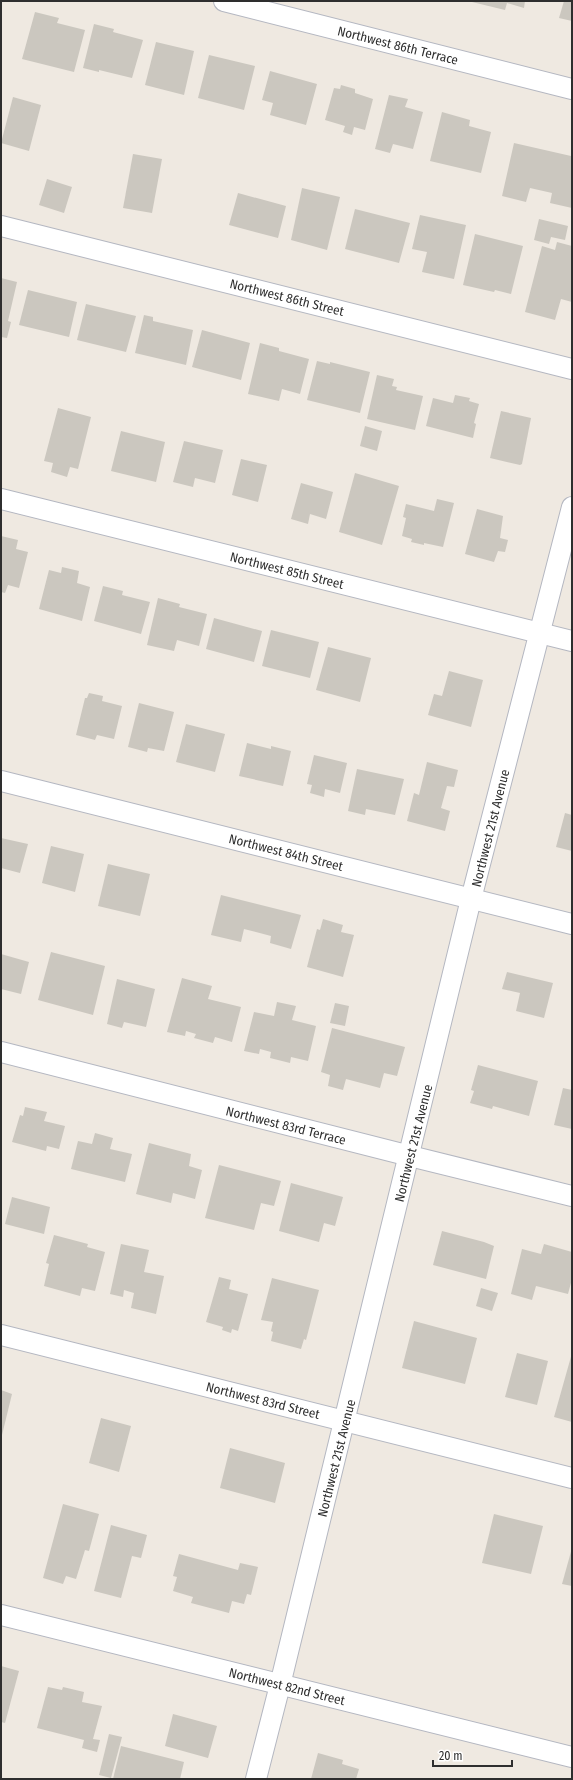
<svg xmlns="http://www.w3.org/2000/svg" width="573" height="1780" font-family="'Fira Sans Condensed',sans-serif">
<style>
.building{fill:#cbc7bf}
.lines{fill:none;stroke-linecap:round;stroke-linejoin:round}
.street-casing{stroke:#b4b7c1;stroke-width:22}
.street{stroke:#fff;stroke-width:20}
.labels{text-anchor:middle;stroke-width:4;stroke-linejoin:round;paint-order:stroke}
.street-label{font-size:13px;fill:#2e2e2e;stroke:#fff}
</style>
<rect width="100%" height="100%" fill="#efe9e1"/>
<g class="building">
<polygon points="525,1 524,8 507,3 505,10 472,2"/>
<polygon points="564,1 572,1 572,21 559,18"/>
<polygon points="35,12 59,18 57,23 85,30 74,72 22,59"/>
<polygon points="94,24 114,29 113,32 143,40 132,78 99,70 99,72 83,68"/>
<polygon points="156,42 194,51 184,95 145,85"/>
<polygon points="209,55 255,66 244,110 198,98"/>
<polygon points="270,71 317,84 306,125 270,115 273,103 262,100"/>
<polygon points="341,85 355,89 355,93 373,99 365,130 354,127 352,135 343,132 345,126 325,120 334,88 340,89"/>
<polygon points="389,95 408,99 405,107 423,112 413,149 393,144 390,153 375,149"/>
<polygon points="13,97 41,105 29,151 1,143"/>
<polygon points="442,112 470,120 469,126 491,132 481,173 430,161"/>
<polygon points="514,143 571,156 572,153 572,208 550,203 552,193 530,188 526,202 502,196"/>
<polygon points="133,154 162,159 152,213 123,208"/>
<polygon points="47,179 72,187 64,213 39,205"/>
<polygon points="302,188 340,197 327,250 291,240"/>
<polygon points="238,193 286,206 278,238 229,225"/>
<polygon points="355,209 410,223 399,263 345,249"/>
<polygon points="420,215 466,225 454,279 422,272 427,252 412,249"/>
<polygon points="539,219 568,226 565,240 551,237 549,244 534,240"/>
<polygon points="475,234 523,246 511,294 495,290 494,292 463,285"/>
<polygon points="557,242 572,246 572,302 561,299 555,320 525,312 542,246 555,250"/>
<polygon points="1,278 17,282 8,321 11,322 7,338 1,337"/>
<polygon points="28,290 77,302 69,337 19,325"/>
<polygon points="86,304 136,316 126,352 77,340"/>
<polygon points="144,315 153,317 153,321 193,330 186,365 135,353"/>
<polygon points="202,330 250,343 241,380 192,367"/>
<polygon points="260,343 279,348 279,351 309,359 300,394 282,389 279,401 248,394"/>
<polygon points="317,361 330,364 330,362 370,372 360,413 307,400"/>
<polygon points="377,375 394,379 392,386 397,387 396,390 423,396 415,430 367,419"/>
<polygon points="455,395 470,398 469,401 479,404 474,423 476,424 473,438 426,426 433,398 453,403"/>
<polygon points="58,408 91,417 78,469 70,467 67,477 51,472 53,463 44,461"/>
<polygon points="501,411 531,418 522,464 520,465 490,458"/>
<polygon points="365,426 382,431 377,451 360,446"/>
<polygon points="121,431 165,442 156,482 111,471"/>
<polygon points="184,441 223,450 215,483 195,478 193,487 173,482"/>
<polygon points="241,459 267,465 258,502 232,495"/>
<polygon points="355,473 399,486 382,545 339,532"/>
<polygon points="301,483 333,492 326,519 310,514 308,524 291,519"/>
<polygon points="437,499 454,503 443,547 424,543 424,545 411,542 412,539 402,536 406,518 403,517 406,504 434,511"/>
<polygon points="477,509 503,516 500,538 508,540 505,552 498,551 494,562 465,554"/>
<polygon points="1,536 18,540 16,549 28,552 19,588 8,585 5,593 1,592"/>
<polygon points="62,567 79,571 77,583 90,587 82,621 39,609 49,570 61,573"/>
<polygon points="103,586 123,591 122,595 150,602 141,634 94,621"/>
<polygon points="158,598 180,604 179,607 207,614 199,646 177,640 174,651 147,645"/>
<polygon points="214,618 262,631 254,662 206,649"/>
<polygon points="271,630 319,642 310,678 262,666"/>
<polygon points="328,647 371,658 360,702 316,690"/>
<polygon points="449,671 483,680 471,727 428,715 434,694 442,696"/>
<polygon points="89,693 103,696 102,701 122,706 114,739 97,735 95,740 76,735 85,698 87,698"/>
<polygon points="139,703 174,712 164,751 148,748 147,752 128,747"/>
<polygon points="186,724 225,734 215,772 176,762"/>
<polygon points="247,743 271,749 271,746 291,751 283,786 239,776"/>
<polygon points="314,755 347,763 340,793 325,789 324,797 310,793 312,785 307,784"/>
<polygon points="427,762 458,770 454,787 447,786 441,808 450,811 445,831 407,821 414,793 419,795"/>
<polygon points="357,769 404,779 395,815 366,809 365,815 348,811"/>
<polygon points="565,813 572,815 572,851 556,847"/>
<polygon points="1,838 28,844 20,873 1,868"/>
<polygon points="51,846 84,854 75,892 42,883"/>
<polygon points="108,864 150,874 140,916 98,906"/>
<polygon points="221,895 301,915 291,949 270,943 271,936 244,929 241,942 211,935"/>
<polygon points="323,919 343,925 341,932 354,935 343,977 307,967 317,929 320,930"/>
<polygon points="51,952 105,966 93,1015 38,1000"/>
<polygon points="1,954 29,962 21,994 1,989"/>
<polygon points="507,972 553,983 544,1018 516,1011 520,993 502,989"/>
<polygon points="182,978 212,986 208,999 241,1007 232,1042 215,1037 213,1043 194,1038 196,1034 186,1031 185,1036 167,1032"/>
<polygon points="117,979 155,989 146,1027 124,1022 122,1028 107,1024"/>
<polygon points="277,1002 296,1006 292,1020 316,1026 308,1061 291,1057 290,1063 270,1058 271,1052 260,1049 259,1054 244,1051 254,1012 274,1016"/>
<polygon points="335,1003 349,1006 345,1026 330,1023"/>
<polygon points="332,1028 405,1047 397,1076 384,1073 380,1088 346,1079 343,1090 328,1086 330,1075 321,1072"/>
<polygon points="478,1065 538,1081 529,1116 493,1106 492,1109 470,1103 474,1091 471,1090"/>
<polygon points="563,1088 572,1090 572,1129 554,1125"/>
<polygon points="25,1107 47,1112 44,1121 65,1126 59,1149 47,1146 46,1151 12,1142 20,1115 23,1116"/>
<polygon points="95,1133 113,1138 110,1149 132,1154 125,1182 71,1169 78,1141 92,1144"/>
<polygon points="149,1143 191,1154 189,1166 202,1170 195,1199 173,1193 171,1203 136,1194"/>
<polygon points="219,1165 281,1181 274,1206 261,1203 254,1230 205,1218"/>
<polygon points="291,1183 343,1197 335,1226 324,1223 319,1242 279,1231"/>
<polygon points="12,1197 50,1207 44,1234 5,1224"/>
<polygon points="442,1231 484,1242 494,1246 486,1279 433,1265"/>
<polygon points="54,1235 88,1244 87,1247 105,1252 95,1291 82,1288 80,1296 44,1286 49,1264 46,1263"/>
<polygon points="121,1244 149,1250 144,1272 164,1276 156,1314 131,1308 134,1293 124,1290 123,1297 110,1294"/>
<polygon points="544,1244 572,1252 572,1279 568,1294 536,1286 532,1300 511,1294 522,1249 541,1254"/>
<polygon points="219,1277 231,1280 229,1289 248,1294 238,1331 232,1329 231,1333 222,1330 223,1327 206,1322"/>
<polygon points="272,1278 319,1290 306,1340 304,1339 301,1349 271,1341 273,1332 271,1331 273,1322 261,1320"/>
<polygon points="481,1288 498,1293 492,1311 476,1306"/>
<polygon points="414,1321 477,1338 465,1384 402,1368"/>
<polygon points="517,1353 548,1361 537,1405 505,1397"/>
<polygon points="572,1353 572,1422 554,1417"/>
<polygon points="1,1390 12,1394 2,1435 1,1435"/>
<polygon points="101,1418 131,1426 119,1472 89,1463"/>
<polygon points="230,1448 285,1463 275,1503 220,1488"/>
<polygon points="63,1504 99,1514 89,1551 85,1550 76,1579 66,1576 63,1584 43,1578"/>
<polygon points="494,1514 543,1526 531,1574 482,1563"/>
<polygon points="111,1525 147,1535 141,1558 132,1556 121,1598 94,1591"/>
<polygon points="572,1548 572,1586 562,1584"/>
<polygon points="179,1554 238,1570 240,1563 258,1567 251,1595 247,1594 244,1604 232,1601 229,1613 191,1603 193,1597 173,1591 177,1577 173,1576"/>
<polygon points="1,1666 19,1671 5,1723 1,1722"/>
<polygon points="48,1687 62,1690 63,1687 84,1692 82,1702 102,1706 93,1739 100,1740 97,1752 82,1748 84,1740 37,1728"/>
<polygon points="173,1714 217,1726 208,1758 165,1746"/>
<polygon points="109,1734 122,1737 111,1778 99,1775"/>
<polygon points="121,1746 184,1762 180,1779 113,1779"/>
<polygon points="318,1753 343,1760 342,1764 359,1769 356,1779 311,1779"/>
</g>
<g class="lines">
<g class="street-casing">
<g id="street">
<polyline points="224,1 572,89"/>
<polyline points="1,226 572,369"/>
<polyline points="1,499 572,641"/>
<polyline points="1,781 572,924"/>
<polyline points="1,1052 410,1156 572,1196"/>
<polyline points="1,1335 572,1478"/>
<polyline points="1,1615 572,1757"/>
<polyline points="256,1779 280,1685 471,899 572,507"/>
</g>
</g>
<use href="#street" class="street"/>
</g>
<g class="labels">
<g class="street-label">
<text transform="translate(398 45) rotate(14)" y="5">Northwest 86th Terrace</text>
<text transform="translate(287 297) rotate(14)" y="5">Northwest 86th Street</text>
<text transform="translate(287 570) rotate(14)" y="5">Northwest 85th Street</text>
<text transform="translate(490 828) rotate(-76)" y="5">Northwest 21st Avenue</text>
<text transform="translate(286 852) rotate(14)" y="5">Northwest 84th Street</text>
<text transform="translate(286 1125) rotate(14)" y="5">Northwest 83rd Terrace</text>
<text transform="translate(413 1143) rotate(-76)" y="5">Northwest 21st Avenue</text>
<text transform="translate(263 1400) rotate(14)" y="5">Northwest 83rd Street</text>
<text transform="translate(336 1458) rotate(-76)" y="5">Northwest 21st Avenue</text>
<text transform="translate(287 1686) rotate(14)" y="5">Northwest 82nd Street</text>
</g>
</g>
<rect width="573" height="1780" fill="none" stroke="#2e2e2e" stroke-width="4"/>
<path d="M433 1760v6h79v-6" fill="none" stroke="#2e2e2e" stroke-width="2"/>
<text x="439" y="1760" font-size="12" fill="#2e2e2e" stroke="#ffffff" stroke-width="3" paint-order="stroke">20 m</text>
</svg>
